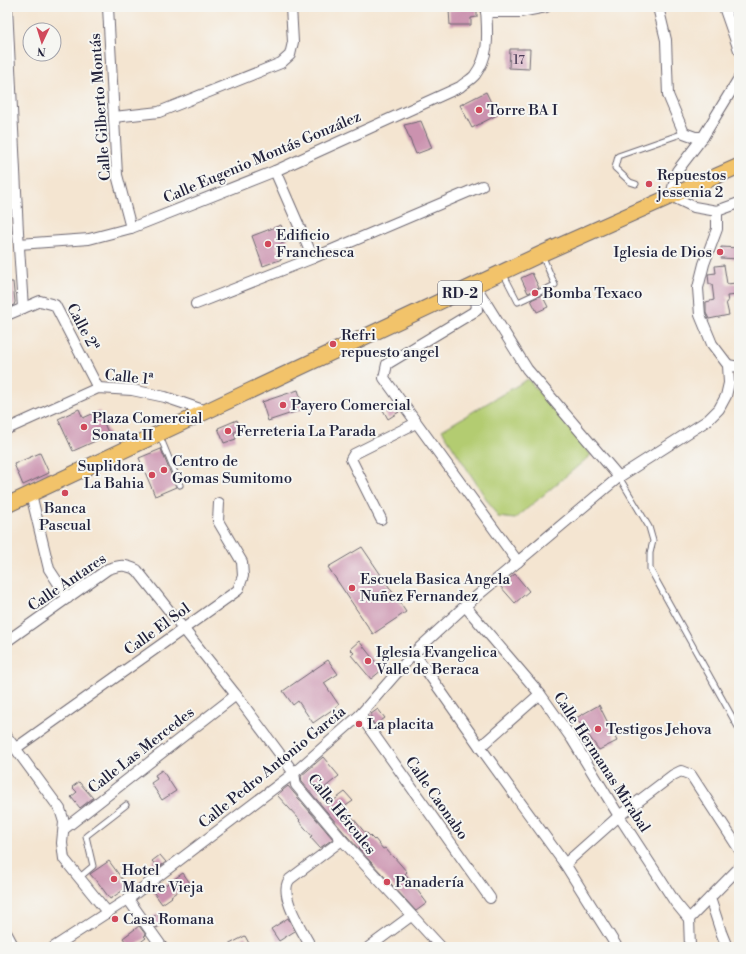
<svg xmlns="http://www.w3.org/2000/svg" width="746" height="954" font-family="'Libre Bodoni',serif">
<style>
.green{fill:#b3cc71;stroke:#6a7756}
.building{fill:#cb92af}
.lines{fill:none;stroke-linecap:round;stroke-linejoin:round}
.service-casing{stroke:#6c6670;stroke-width:7}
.minor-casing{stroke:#6c6670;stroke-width:12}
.primary-casing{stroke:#6c6670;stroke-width:17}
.service{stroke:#fff;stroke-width:5}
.minor{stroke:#fff;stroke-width:10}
.primary{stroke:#f2c36a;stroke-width:15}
.poi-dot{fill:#d1495b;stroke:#f6f6f2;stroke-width:1.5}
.labels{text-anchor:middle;stroke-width:4;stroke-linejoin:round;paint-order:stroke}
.number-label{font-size:13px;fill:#4c3e58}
.shield{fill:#f6f6f2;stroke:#626272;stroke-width:1}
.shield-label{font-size:14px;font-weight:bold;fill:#22223b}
.street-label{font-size:15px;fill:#22223b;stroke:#f6f6f2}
.poi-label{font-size:15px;fill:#22223b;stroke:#f6f6f2;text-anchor:start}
</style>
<rect width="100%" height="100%" fill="#f6f6f2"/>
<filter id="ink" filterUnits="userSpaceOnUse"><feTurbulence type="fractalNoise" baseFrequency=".025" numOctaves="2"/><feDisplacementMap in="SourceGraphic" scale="8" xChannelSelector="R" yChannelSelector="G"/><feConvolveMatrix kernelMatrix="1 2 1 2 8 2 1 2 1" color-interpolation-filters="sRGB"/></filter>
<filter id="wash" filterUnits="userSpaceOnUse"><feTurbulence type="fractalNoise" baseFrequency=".012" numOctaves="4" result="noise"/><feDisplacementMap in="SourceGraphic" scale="16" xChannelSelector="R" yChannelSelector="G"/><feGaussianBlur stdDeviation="0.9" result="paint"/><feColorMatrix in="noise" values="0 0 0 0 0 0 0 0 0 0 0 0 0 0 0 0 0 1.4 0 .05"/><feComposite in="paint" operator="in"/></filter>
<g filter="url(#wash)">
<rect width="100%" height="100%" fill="#f4e5d1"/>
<polygon class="green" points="528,379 591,455 515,519 498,517 442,430"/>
<g id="blocks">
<g class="building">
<polygon points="477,9 477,17 471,18 471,25 450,25 449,10"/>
<polygon points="510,49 530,49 529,69 509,68"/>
<polygon points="486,92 497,115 472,128 460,105"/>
<polygon points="421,121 432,148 416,154 404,125"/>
<polygon points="281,225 288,241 276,246 282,259 263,266 252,236"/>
<polygon points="721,247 739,248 739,259 721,258"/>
<polygon points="724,265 727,284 736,283 738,295 727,296 728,302 726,302 729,315 709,319 706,313 706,302 714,300 712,284 709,284 708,274 716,273 715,266"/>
<polygon points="532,273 539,288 528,293 521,278"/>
<polygon points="7,282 13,282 15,302 14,305 7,308"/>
<polygon points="542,295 548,307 537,312 531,300"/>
<polygon points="298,390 304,409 268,421 262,402"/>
<polygon points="393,404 399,412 388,419 383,410"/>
<polygon points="79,409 83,418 99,411 109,435 73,451 58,419"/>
<polygon points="237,420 241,429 234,432 236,439 224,443 218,428"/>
<polygon points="161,449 176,487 155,496 139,458"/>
<polygon points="40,453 49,473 23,485 14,464"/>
<polygon points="362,547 406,612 373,634 328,567"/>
<polygon points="515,574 529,591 515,603 500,586"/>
<polygon points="359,641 382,670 371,679 351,655 354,653 350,649"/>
<polygon points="328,660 338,674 324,683 339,705 313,723 298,701 293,705 283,691"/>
<polygon points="599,705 617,741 599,750 576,718"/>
<polygon points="378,709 385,718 375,725 371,720 371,714"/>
<polygon points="323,757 339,776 319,792 329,804 345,792 353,801 344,807 366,834 367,833 374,840 375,839 383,849 385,848 393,857 394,857 407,872 405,874 427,903 416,911 347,836 302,782 301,776"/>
<polygon points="162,770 176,791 162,800 151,783 157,779 155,775"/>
<polygon points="79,782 93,798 80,808 71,797 77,792 72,787"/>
<polygon points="288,786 333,839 320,848 310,837 312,836 299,821 300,820 277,795"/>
<polygon points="160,855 166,862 158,868 152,861"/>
<polygon points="109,861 128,887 110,899 97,881 96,881 90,874"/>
<polygon points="183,873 190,883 171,896 172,897 162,904 152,890 161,883 164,886"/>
<polygon points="157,914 163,923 157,928 150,919"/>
<polygon points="288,918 295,931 279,941 271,929"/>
<polygon points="139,926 146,935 144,936 146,938 134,947 129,947 123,938"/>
<polygon points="245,936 251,947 224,947"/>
</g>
</g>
</g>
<g filter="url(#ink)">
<use href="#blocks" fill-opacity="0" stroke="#6c6670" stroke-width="1"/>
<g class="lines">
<g class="service-casing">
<g id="service">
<polyline points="636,184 630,182 615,168 618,156 684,133"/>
<polyline points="503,273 518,302 555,285 542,255"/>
<polyline points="159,434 180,485"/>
<polyline points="619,477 649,527 653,541 650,553 650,569 739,729"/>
<polyline points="80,877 93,866 86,836 126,805"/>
</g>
</g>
<g class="minor-casing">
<g id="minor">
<polyline points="7,7 18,232 23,308"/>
<polyline points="108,7 117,175 131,228"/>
<polyline points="658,7 666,40 668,95 684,133 695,137 703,137"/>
<polyline points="724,7 739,50"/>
<polyline points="486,12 520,12 546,7"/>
<polyline points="739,78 703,137 677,171 671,196 694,207 717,211 739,203"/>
<polyline points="114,117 159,112 281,63 290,55 293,42 291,7"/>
<polyline points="275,171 313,258"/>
<path d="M19,244L89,239L131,228L275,171L460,87C464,83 471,80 475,75C491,53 487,32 486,7"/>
<polyline points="475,286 477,310 387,364 384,378 518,562"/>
<polyline points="476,287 527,369 619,477"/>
<polyline points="196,304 313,258 482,186"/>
<polyline points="7,315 40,301 55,305 98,388"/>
<polyline points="728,365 739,367"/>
<polyline points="7,429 98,388 132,390 165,397 206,411"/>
<polyline points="31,494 49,569 68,598"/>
<polyline points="381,519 351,459 354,454 416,423"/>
<polyline points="465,606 540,694 572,739 619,816 675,902 689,919 690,947"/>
<path d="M7,641L108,569C120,565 125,564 137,570L236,695L294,773L296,785L342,840L441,947"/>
<polyline points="414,653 480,747 565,864 617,947"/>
<polyline points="360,715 490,898"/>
<polyline points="7,737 60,809 64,822 62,843 64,859 108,913"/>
<polyline points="480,747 540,694"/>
<polyline points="16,748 238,590 243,576 242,562 218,521 219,503"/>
<polyline points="64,829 236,695"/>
<polyline points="565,864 619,816 673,775 681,771 691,775 739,849"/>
<polyline points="710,898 721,932 727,947"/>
<polyline points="128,899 162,947"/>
<polyline points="689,919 739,868"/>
<polyline points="7,934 14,947"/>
<polyline points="54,947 128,899 294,773 360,715 414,653 465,606 619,477 708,420 719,409 726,396 729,383 728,365 712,344 700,315 698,288 704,264 717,229 717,211"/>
<path d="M311,947C303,932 277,893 290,879L342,840"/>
<polyline points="369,947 411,916"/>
</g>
</g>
<g class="primary-casing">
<polyline id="primary" points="7,505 541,254 739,166"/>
</g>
<use href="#service" class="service"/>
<use href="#minor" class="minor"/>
<use href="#primary" class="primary"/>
</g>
</g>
<g class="poi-dot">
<circle cx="479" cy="110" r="4"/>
<circle cx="649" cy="184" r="4"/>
<circle cx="268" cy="244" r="4"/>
<circle cx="720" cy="252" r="4"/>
<circle cx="535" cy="293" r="4"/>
<circle cx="333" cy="344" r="4"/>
<circle cx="283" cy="405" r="4"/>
<circle cx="84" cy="427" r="4"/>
<circle cx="228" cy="431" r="4"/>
<circle cx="164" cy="470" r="4"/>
<circle cx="152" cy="475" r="4"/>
<circle cx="65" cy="493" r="4"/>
<circle cx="352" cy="588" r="4"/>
<circle cx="368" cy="661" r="4"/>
<circle cx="359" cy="724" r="4"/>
<circle cx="598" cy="729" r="4"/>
<circle cx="114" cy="879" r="4"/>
<circle cx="387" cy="882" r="4"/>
<circle cx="115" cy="919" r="4"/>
</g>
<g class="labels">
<g class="number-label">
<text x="519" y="64">17</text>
</g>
<rect class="shield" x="438" y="281" width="44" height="24" rx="3"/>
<g class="shield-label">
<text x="460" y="298">RD-2</text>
</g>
<g class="street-label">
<text transform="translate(100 107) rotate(-94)" y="5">Calle Gilberto Montás</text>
<text transform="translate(262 157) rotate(-23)" y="5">Calle Eugenio Montás González</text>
<text transform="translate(83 327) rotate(62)" y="5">Calle 2ª</text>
<text transform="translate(129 377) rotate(6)" y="5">Calle 1ª</text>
<text transform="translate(67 582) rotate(-34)" y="5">Calle Antares</text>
<text transform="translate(157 629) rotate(-36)" y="5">Calle El Sol</text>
<text transform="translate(141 750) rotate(-38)" y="5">Calle Las Mercedes</text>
<text transform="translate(602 762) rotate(57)" y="5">Calle Hermanas Mirabal</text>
<text transform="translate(272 767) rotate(-39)" y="5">Calle Pedro Antonio García</text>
<text transform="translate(437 798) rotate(55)" y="5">Calle Caonabo</text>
<text transform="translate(342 814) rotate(51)" y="5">Calle Hércules</text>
</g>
<g class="poi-label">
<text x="487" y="115">Torre BA I</text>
<text x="657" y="180">Repuestos<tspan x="657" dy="17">jessenia 2</tspan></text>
<text x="276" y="240">Edificio<tspan x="276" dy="17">Franchesca</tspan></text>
<text x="712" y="257" text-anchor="end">Iglesia de Dios</text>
<text x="543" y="298">Bomba Texaco</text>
<text x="341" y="340">Refri<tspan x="341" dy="17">repuesto angel</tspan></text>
<text x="291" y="410">Payero Comercial</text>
<text x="92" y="423">Plaza Comercial<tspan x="92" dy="17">Sonata II</tspan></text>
<text x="236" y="436">Ferreteria La Parada</text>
<text x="172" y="466">Centro de<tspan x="172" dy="17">Gomas Sumitomo</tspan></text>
<text x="144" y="471" text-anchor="end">Suplidora<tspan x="144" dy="17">La Bahia</tspan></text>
<text x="65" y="513" text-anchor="middle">Banca<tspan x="65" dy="17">Pascual</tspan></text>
<text x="360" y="584">Escuela Basica Angela<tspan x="360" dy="17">Nuñez Fernandez</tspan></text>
<text x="376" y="657">Iglesia Evangelica<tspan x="376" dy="17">Valle de Beraca</tspan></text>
<text x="367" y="729">La placita</text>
<text x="606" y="734">Testigos Jehova</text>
<text x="122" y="875">Hotel<tspan x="122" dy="17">Madre Vieja</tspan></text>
<text x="395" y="887">Panadería</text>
<text x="123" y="924">Casa Romana</text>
</g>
</g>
<rect width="746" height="954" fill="none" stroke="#f6f6f2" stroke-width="24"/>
<g transform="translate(42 42) rotate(184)"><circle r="19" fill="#f6f6f2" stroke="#a1a1a9"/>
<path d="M0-3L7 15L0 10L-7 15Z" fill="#d1495b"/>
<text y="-6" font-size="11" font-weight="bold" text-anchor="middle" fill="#22223b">N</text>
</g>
</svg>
